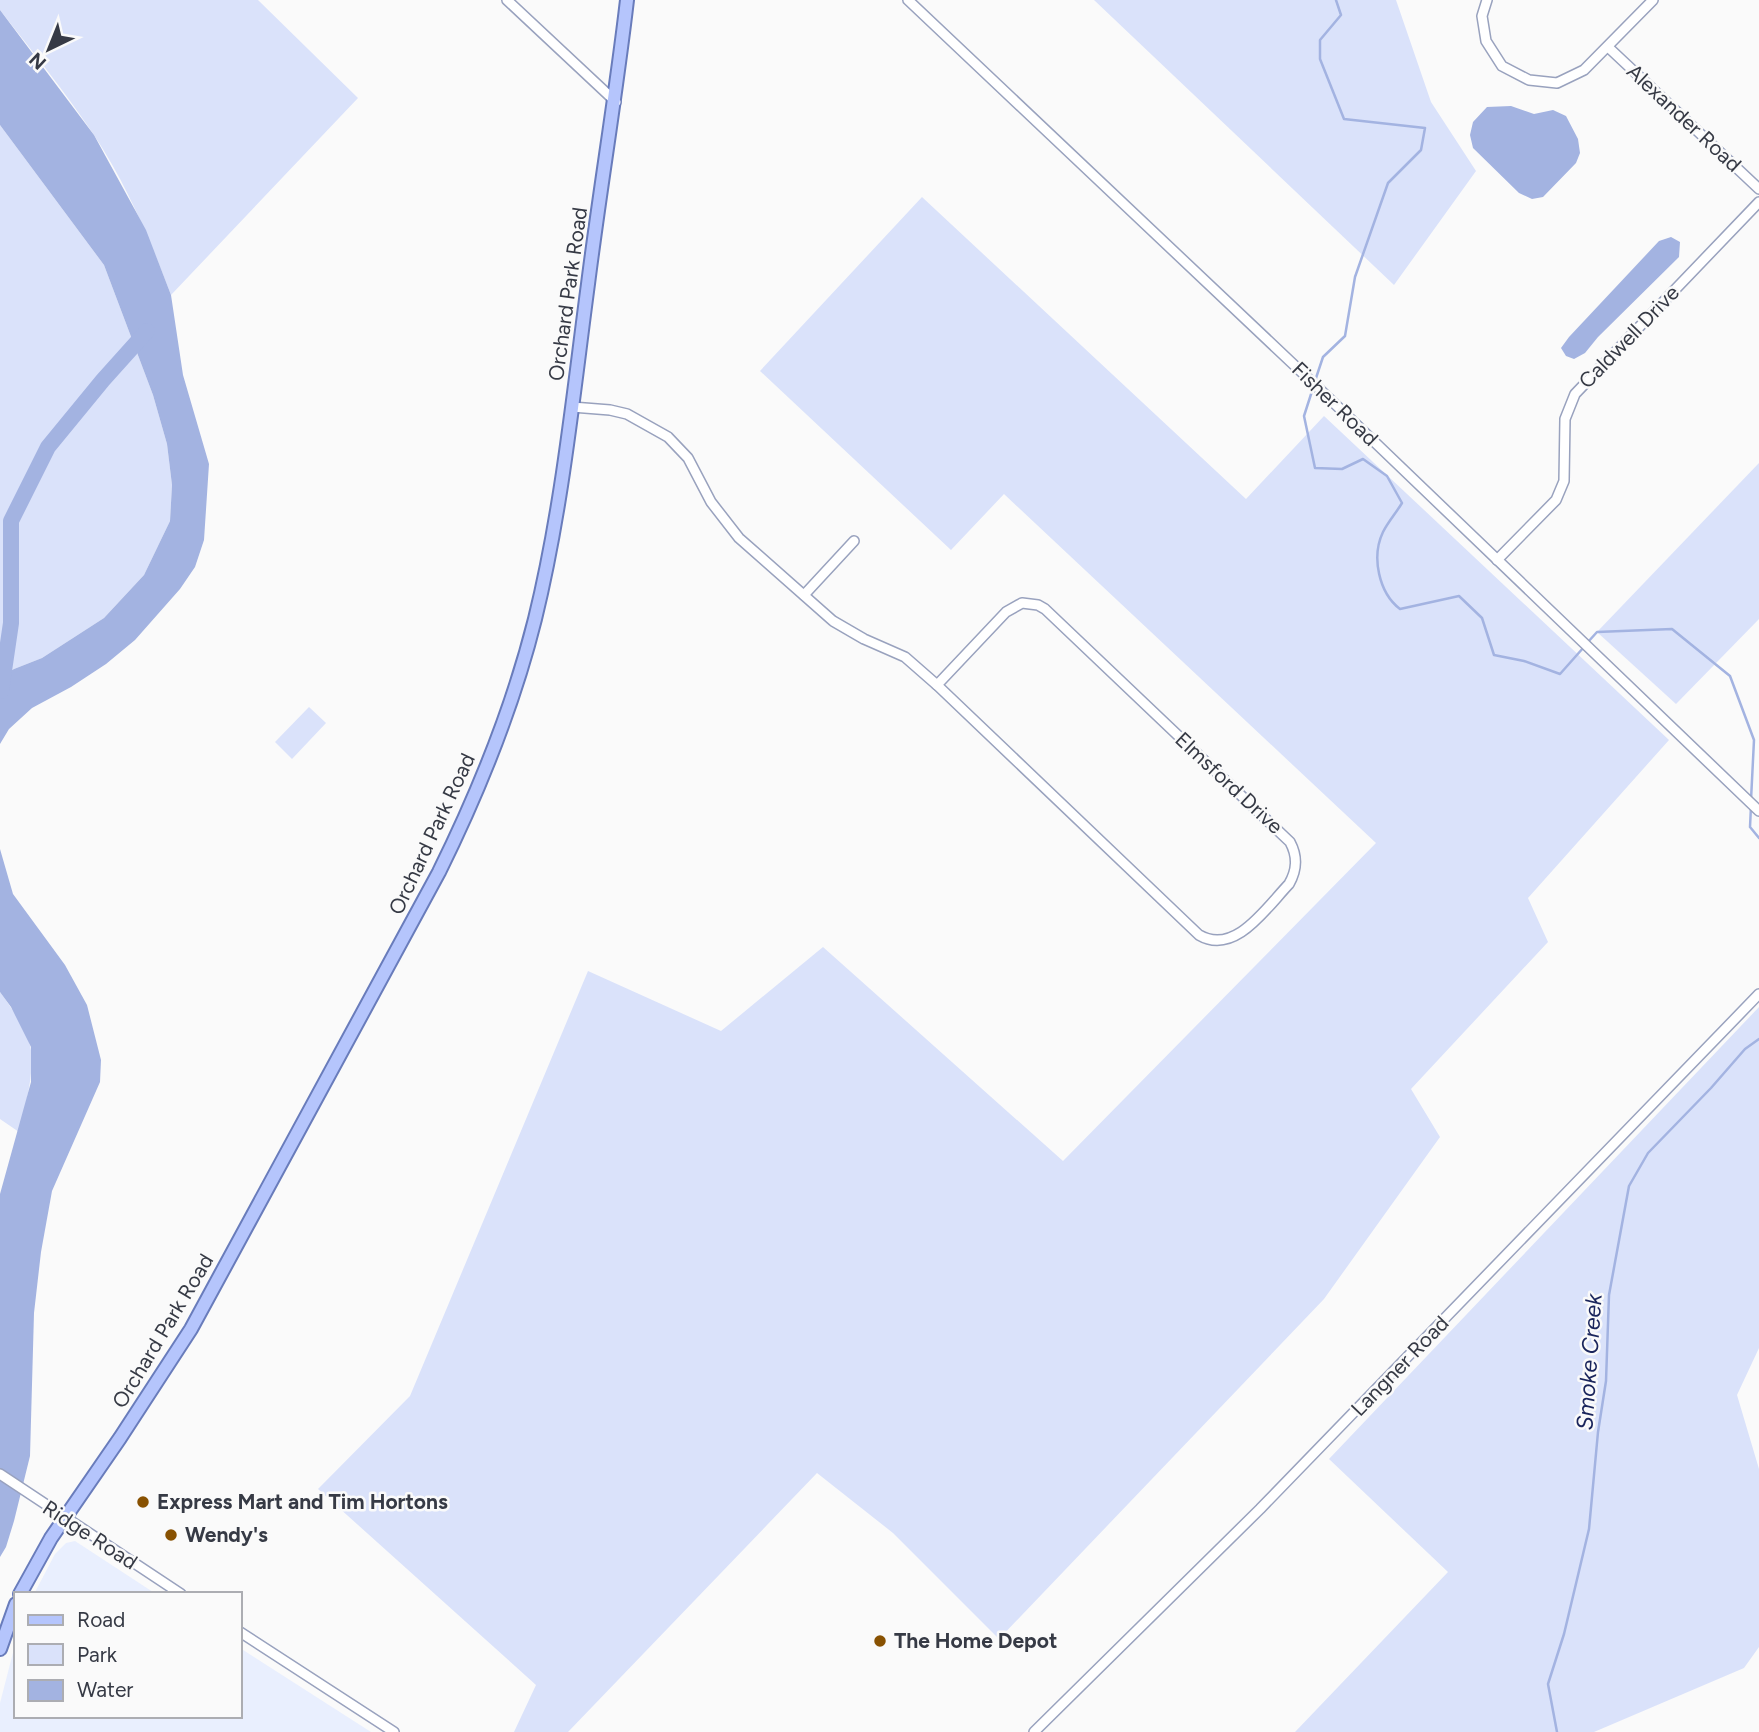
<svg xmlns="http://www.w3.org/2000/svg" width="1759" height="1732" font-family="Figtree,sans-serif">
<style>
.built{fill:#e9effe}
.green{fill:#dae2fa}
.water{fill:#a3b3e1}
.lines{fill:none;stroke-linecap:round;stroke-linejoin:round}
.stream{stroke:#a3b3e1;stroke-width:2.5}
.river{stroke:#a3b3e1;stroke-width:16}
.minor-casing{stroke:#99a2be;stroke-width:12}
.major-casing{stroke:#697cbb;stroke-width:16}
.minor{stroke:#fff;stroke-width:9}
.major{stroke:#b5c5fc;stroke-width:12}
.poi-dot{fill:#885101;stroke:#fafafa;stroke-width:2.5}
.labels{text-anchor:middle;stroke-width:5;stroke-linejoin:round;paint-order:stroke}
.street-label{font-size:21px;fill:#363a45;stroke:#fafafa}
.poi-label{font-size:21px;font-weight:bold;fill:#363a45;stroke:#fafafa;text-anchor:start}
.water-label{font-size:23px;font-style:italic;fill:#1a255c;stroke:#fafafa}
</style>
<rect width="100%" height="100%" fill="#fafafa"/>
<g class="built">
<polygon points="75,1541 156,1594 34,1594 55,1554 66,1543"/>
<polygon points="16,1641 16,1716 240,1716 240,1648 371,1732 0,1732 0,1703"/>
</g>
<g class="green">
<path d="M0,0H258L358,98L171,295C150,240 127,185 94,135C65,92 32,51 0,10Z"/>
<polygon points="1094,0 1396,0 1431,102 1476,171 1394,285"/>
<polygon points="0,125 104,265 153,395 167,444 172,485 170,521 144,575 104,618 42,658 14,669 0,677"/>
<polygon points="922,197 1246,499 1324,416 1669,740 1528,898 1548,942 1411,1089 1440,1137 1324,1299 999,1639 893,1533 817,1473 568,1732 514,1732 536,1685 318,1489 410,1396 588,971 721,1031 823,947 1063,1161 1376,843 1004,494 951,550 760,371"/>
<polygon points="1759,463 1759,619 1676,704 1597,632"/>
<polygon points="309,707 326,723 292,759 275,742"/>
<path d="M0,992C10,1005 29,1034 31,1050C34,1078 25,1105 19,1132L0,1119Z"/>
<polygon points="1759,1007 1759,1348 1737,1395 1759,1469 1759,1647 1744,1668 1594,1732 1295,1732 1448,1572 1329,1459"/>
</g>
<g class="water">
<polygon points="0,10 94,135 146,230 171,295 183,375 209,464 204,540 195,567 180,589 135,640 106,664 71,687 32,708 9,729 0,744 0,677 14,669 42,658 104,618 144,575 170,521 172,485 167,444 153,395 104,265 0,125"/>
<polygon points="1511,106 1534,114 1553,110 1566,116 1578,139 1580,153 1576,163 1543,197 1532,199 1519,193 1473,148 1470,135 1473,122 1487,107"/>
<polygon points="1671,237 1680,242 1679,257 1598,337 1585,353 1574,359 1566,356 1561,348 1569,337 1659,241"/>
<polygon points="0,849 13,894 65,965 87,1005 101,1060 100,1082 52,1191 41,1252 34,1313 30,1456 14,1521 6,1547 0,1557 0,1194 31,1082 31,1047 11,1007 0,992"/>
</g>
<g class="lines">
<g class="stream">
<polyline points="1315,381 1323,357 1345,336 1355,277 1388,183 1421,150 1425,128 1344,119 1320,59 1320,40 1341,15 1336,0"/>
<path d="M1313,388L1304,416L1315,468L1342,469L1363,459L1387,476L1402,503C1396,513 1388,522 1383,532C1371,557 1379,593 1400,609L1459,596L1482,618L1494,655L1524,661L1560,674L1584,647"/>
<polyline points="1588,642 1597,632 1672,629 1730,676 1754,740 1751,800"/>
<polyline points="1751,806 1750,827 1759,838"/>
<polyline points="1557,1732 1548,1684 1564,1634 1589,1529 1598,1432 1606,1381 1609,1295 1629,1186 1648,1153 1711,1088 1745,1049 1759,1039"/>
</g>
<polyline class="river" points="1,691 11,623 11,521 48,447 103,380 147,331"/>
<g class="minor-casing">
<g id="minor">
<polyline points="507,0 616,102"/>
<polyline points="908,0 1311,381 1759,811"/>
<polyline points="1487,0 1482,16 1486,41 1502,66 1529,80 1557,83 1584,70 1653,0"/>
<polyline points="1608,47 1759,189"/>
<polyline points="572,407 610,410 627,414 668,437 688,458 711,502 739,538 833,621 864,639 905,657 937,685"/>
<polyline points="1497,560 1556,500 1564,481 1565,419 1575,394 1759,202"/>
<polyline points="804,595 854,541"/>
<path d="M1022,603L1038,605L1045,609L1290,842C1298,857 1297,870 1289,884C1266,908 1235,956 1199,935L937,685L1006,612Z"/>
<polyline points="0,1474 181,1594"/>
<polyline points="240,1632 394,1732"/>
<polyline points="1034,1732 1260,1509 1759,994"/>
</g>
</g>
<g class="major-casing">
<g id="major">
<path d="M20,1594L51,1538L120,1438L191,1329L439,872C479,791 513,707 535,619C562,509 573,396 588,284C600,189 616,95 627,0"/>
<polyline points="0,1649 16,1604"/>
</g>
</g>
<use href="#minor" class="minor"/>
<use href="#major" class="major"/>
</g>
<g class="poi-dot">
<circle cx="143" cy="1502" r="7"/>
<circle cx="171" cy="1535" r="7"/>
<circle cx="880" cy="1641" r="7"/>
</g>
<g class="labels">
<g class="street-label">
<text transform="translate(1684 118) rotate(43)" y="7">Alexander Road</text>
<text transform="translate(568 294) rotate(-82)" y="7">Orchard Park Road</text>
<text transform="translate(1629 337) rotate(-46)" y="7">Caldwell Drive</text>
<text transform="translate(1335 404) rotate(44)" y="7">Fisher Road</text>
<text transform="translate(1229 783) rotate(43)" y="7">Elmsford Drive</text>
<text transform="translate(432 834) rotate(-65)" y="7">Orchard Park Road</text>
<text transform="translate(163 1331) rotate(-59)" y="7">Orchard Park Road</text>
<text transform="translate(1400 1366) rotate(-46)" y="7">Langner Road</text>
<text transform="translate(90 1535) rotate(33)" y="7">Ridge Road</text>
</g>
<g class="poi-label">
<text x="157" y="1509">Express Mart and Tim Hortons</text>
<text x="185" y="1542">Wendy's</text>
<text x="894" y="1648">The Home Depot</text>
</g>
<g class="water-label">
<text transform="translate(1589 1362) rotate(-86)" y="8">Smoke Creek</text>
</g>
</g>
<rect x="14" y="1592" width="228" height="126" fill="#fafafa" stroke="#acadb2" stroke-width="2"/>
<rect x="28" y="1615" width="35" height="10" fill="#b5c5fc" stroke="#acadb2" stroke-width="2"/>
<text x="77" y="1627" font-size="21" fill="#363a45">Road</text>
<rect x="28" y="1644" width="35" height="21" fill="#dae2fa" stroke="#acadb2" stroke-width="2"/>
<text x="77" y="1662" font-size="21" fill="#363a45">Park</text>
<rect x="28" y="1680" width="35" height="21" fill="#a3b3e1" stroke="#acadb2" stroke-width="2"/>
<text x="77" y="1697" font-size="21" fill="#363a45">Water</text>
<g transform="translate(49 49) rotate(223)" stroke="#fafafa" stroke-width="5" paint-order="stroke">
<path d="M0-5L12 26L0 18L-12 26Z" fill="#363a45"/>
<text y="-10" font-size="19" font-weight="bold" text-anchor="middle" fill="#363a45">N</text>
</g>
</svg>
